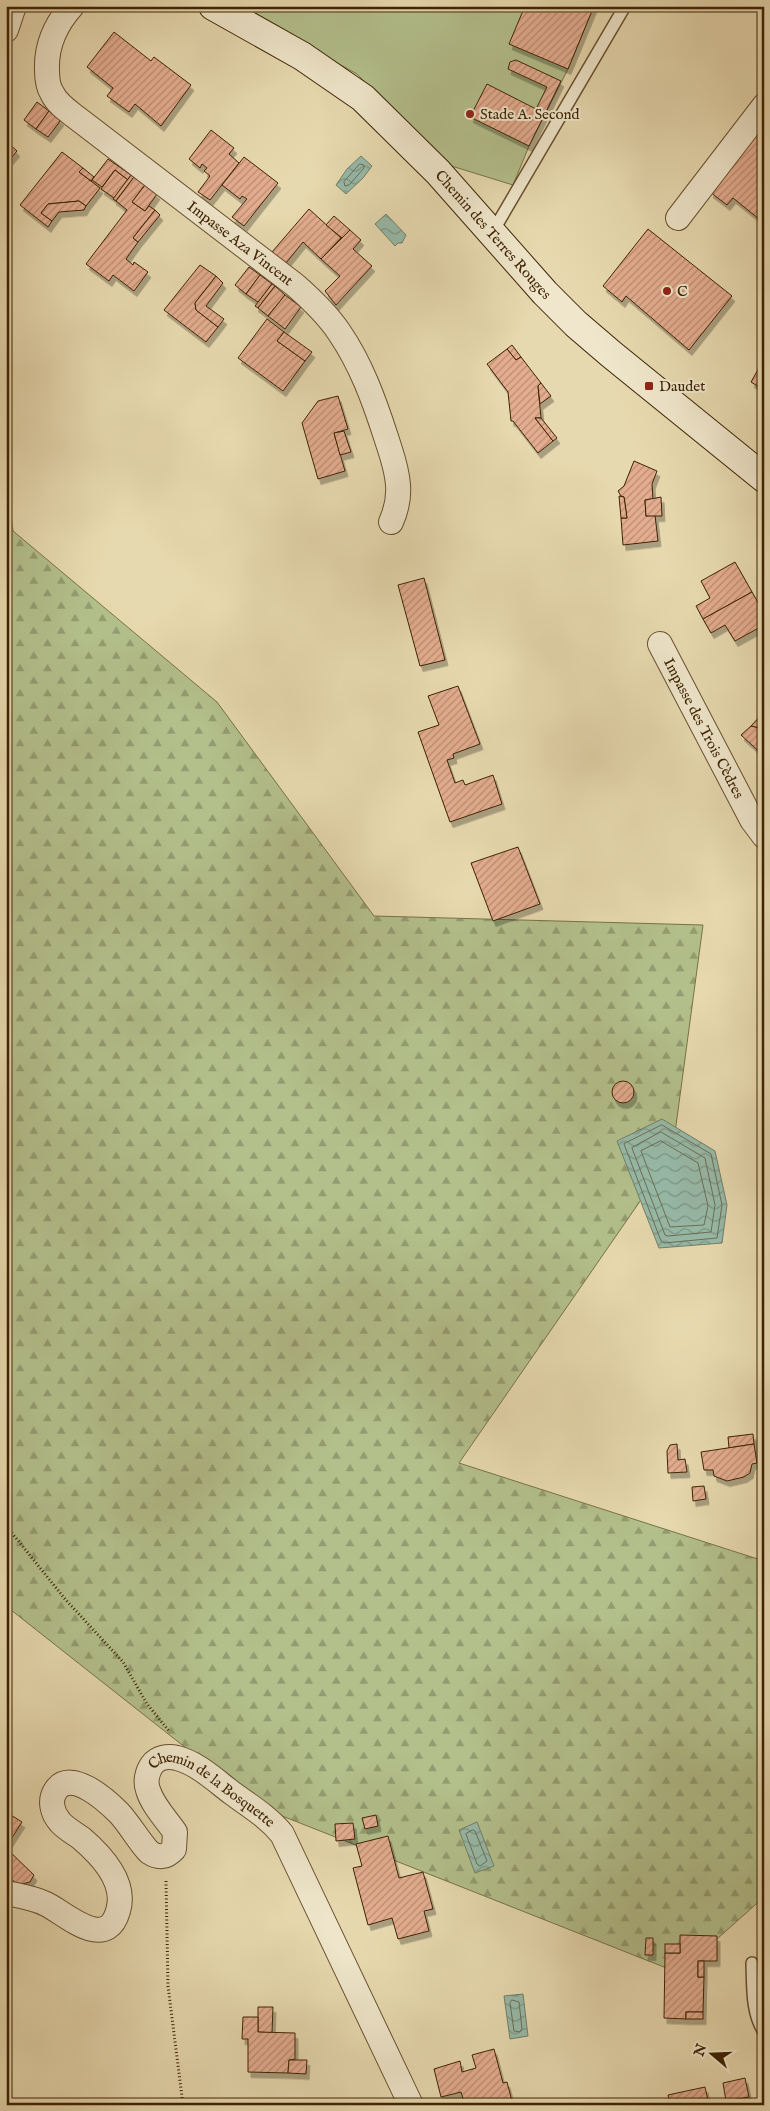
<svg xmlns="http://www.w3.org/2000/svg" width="770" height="2111" font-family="'IM FELL English',serif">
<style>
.green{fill:#b3c08c;stroke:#787248}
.forest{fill:url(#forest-firs);stroke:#787248}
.water{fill:url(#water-waves);stroke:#737e67}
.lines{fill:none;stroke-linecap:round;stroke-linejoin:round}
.shore{stroke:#6a6e56;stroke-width:1}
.building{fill:url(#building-hatch);stroke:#3d2304;filter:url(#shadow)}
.lane-casing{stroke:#68502f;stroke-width:14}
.street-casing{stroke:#68502f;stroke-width:26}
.secondary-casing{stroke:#3d2304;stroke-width:30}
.path{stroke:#3d2304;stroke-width:3;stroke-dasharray:1 2.5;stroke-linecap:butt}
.lane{stroke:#efe6cb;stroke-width:11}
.street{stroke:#efe6cb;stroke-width:24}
.secondary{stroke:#efe6cb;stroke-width:28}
.poi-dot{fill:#8f2418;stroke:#efe6cb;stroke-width:2}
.labels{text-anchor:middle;stroke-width:4;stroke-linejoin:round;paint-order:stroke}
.poi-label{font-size:15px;fill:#3d2304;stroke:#efe6cb;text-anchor:start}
.street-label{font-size:15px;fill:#3d2304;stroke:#efe6cb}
</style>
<defs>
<pattern id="forest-firs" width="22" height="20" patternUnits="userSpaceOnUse" patternTransform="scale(1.25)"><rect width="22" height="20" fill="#b3c08c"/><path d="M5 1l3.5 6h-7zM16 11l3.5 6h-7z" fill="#939c70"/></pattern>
<pattern id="water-waves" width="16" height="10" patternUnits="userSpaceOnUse" patternTransform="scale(1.25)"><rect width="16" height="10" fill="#97baa9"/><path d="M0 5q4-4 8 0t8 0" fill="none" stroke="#7c9787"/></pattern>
<pattern id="building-hatch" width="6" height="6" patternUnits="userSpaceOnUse" patternTransform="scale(1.25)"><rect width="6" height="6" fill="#e4ad90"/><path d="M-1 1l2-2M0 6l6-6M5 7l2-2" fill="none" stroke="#ba8c73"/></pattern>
<filter id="shadow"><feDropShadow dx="3" dy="5.5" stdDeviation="0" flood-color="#0004"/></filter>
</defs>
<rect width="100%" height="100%" fill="#e7d9af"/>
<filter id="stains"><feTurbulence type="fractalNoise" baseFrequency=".004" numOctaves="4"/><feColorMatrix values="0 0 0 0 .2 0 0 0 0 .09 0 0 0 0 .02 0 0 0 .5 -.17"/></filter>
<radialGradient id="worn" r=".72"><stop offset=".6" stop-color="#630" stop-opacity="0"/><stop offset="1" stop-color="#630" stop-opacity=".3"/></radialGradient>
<polygon class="green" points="235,6 594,6 568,69 529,146 513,185 445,164 357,74"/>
<polygon class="forest" points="6,477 13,531 217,702 374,916 703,925 672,1155 459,1463 764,1561 764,1897 679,1973 262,1808 6,1606"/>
<g class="water">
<polygon points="361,156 372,166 363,178 346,194 336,185 347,169"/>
<polygon points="386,214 406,235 402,243 398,243 395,246 375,224"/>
<polygon points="662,1119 715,1151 727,1205 722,1243 659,1248 617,1141"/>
<polygon points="477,1822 494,1866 475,1873 459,1830"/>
<polygon points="523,1994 528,2036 510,2039 504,1996"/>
</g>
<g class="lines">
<g class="shore">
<polygon points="360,164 364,165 364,168 349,185 345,186 344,182"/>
<polygon points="662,1125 711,1154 722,1205 717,1238 664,1243 661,1241 624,1144"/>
<polygon points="661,1132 705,1158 715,1205 711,1232 668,1236 665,1235 632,1148"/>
<polygon points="661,1141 698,1163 708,1206 704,1225 670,1227 641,1151"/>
<polygon points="473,1830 475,1831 487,1861 480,1866 477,1864 466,1834"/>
<polygon points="512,2000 519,2002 522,2029 520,2032 514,2031 510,2003"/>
</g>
</g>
<g class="building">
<polygon points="525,6 594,6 568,69 509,44"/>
<polygon points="114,32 151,61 154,57 191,85 161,126 135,104 129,112 107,96 113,88 87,67"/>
<polygon points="516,60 561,81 529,146 470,117 487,84 536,109 547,87 508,69 510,62"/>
<polygon points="37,102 49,111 36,129 24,120"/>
<polygon points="49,111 61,120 48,137 36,129"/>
<polygon points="764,124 764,223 733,198 727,205 710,192"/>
<polygon points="211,130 234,148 229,154 239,163 210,200 198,192 210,176 204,171 207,168 202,164 200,168 189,159"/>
<polygon points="6,141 17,151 6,164"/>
<polygon points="62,152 83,168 79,172 100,188 86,206 79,201 48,204 41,213 52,221 48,227 20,205"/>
<polygon points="244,157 278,183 244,226 232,217 247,199 242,196 240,199 222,185"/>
<polygon points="108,159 131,175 128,180 115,170 102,187 92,180"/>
<polygon points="83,168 94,177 91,181 79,172"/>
<polygon points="115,170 128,180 114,198 101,189"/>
<polygon points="131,175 134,177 116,201 113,199"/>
<polygon points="134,177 145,185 132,202 145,211 149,206 155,210 133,238 138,242 126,259 133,265 134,262 148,272 134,291 113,275 109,281 86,264 127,210 116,201"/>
<polygon points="145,185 157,194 145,211 132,202"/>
<polygon points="79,201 86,206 84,210 59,212 52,221 41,213 48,204"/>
<polygon points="309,209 341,238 321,259 303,242 286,263 272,252"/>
<polygon points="155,210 160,215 138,242 133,238"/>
<polygon points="334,216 350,230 342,238 326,225"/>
<polygon points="648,229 732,296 689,350 626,296 622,302 603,286"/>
<polygon points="350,230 361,240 353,249 372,266 336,305 325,291 340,276 321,259"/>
<polygon points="200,265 216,276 195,303 196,310 218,327 206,342 164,310"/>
<polygon points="249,267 260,275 246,294 235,285"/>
<polygon points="260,275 272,284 258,302 246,294"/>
<polygon points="216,276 223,283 206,306 224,319 218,327 196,310 195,303"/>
<polygon points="272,284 275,286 258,308 255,306"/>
<polygon points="275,286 285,295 268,316 258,308"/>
<polygon points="285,295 301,307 285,329 268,316"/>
<polygon points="267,319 284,332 277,341 305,361 283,391 238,358"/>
<polygon points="284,332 312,352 305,361 277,341"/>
<polygon points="512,345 521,357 516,360 507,349"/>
<polygon points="507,349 516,360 521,357 541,383 538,386 541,418 535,418 553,441 538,453 513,421 511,421 508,392 487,364"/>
<polygon points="764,359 764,390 751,382"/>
<polygon points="541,383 551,396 540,404 538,386"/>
<polygon points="338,396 348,429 334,433 345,471 318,479 302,423 318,401"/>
<polygon points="535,418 541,418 557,438 553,441"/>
<polygon points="344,431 351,452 340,455 334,433"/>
<polygon points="634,461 657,471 652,484 653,499 645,500 646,516 655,515 658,541 623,545 621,518 627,518 624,497 621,496 618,491 624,486"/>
<polygon points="619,496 624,497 627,518 621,518"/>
<polygon points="661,497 662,516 646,516 645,500"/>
<polygon points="735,562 752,592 703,619 696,606 710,598 701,581"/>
<polygon points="424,578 445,660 420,666 398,585"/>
<polygon points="752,592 764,613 764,625 735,641 725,625 711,633 703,619"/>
<polygon points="458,686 480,744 453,754 454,758 447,760 455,783 463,780 465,785 493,775 502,804 450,822 418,732 439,725 428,696"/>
<polygon points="764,712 764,722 759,728 751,726"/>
<polygon points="764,722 764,756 741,735 751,726 759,728"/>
<polygon points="518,847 540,904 493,921 471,863"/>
<circle cx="623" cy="1092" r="11"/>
<polygon points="753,1434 754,1444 729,1448 728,1437"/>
<polygon points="677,1444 678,1460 685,1459 687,1472 668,1473 667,1451 670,1445"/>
<polygon points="754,1444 757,1463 752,1464 750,1473 744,1477 727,1481 714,1476 713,1470 704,1470 701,1452"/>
<polygon points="704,1486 706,1499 693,1501 692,1487"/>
<polygon points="6,1812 22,1822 6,1847 6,1832 11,1825 6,1822"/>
<polygon points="376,1815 378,1826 365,1829 362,1818"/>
<polygon points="353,1823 355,1839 336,1841 335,1824"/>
<polygon points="388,1836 399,1878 423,1872 433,1909 424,1911 429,1931 398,1939 392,1918 368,1925 353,1868 362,1866 356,1844"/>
<polygon points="6,1848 34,1875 30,1882 18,1885 6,1874"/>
<polygon points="680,1935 717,1936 717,1961 698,1961 698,1977 704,1977 703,2012 686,2012 686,2019 664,2018 665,1953 680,1953"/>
<polygon points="646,1938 653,1938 653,1955 645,1955"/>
<rect x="665" y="1944" width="15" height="9"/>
<rect x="698" y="1961" width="6" height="16"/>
<polygon points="258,2007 273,2007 272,2033 258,2032"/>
<rect x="686" y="2012" width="17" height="7"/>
<polygon points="243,2017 258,2017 258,2032 295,2033 295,2059 289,2060 288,2073 248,2072 248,2039 242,2039"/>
<polygon points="494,2049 503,2083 507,2082 513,2105 465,2105 461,2092 441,2097 434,2069 460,2061 462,2072 476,2068 472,2055"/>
<polygon points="289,2060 307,2060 306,2074 288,2073"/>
<polygon points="745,2078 749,2097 726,2101 723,2083"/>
<polygon points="705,2087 709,2105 670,2105 668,2095"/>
</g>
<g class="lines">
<g class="lane-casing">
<g id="lane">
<polyline points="492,233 625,6"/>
<path d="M752,1963C753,1986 751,2012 764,2032"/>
</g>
</g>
<g class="street-casing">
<g id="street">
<path id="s1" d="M72,6C55,25 46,45 47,70C47,78 48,87 52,93C57,104 68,111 77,118L295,285C311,299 327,314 339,332C361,364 374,400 386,437C391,453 397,468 398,485C399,498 396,511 391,522"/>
<polyline points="6,30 14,6"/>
<polyline points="678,218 764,106"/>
<path id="s2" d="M660,644L752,820L764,836"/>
<path id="s3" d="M6,1893C20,1896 34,1898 46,1904C65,1913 106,1953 118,1911C127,1882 101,1855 81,1838C74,1833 65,1828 60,1822C52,1813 49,1800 56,1790C71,1768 107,1801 119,1813C130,1825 138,1840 149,1852C158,1858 166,1858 174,1849L175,1832C166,1819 153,1806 148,1790C145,1782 147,1772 152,1765C158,1757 168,1756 177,1758C197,1763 215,1780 232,1793C250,1806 268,1817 282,1834L411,2105"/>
</g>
</g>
<g class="secondary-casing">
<g id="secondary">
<path id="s4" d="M213,6L302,56L363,98L438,172L545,293L576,324L611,354L764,478"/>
</g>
</g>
<g class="path">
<polyline points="6,1524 8,1528 65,1599 123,1662 147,1704 169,1731"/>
<polyline points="166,1881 168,1986 183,2105"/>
</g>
<use href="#lane" class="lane"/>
<use href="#street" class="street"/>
<use href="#secondary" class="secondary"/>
</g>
<g class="poi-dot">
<circle cx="470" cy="114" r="5"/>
<circle cx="667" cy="291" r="5"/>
<rect x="644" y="381" width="10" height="10" rx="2.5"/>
</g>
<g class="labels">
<g class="poi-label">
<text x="480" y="119">Stade A. Second</text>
<text x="677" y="296">C</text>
<text x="659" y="391">Daudet</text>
</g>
<g class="street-label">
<text dy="5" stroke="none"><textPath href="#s4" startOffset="365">Chemin des Terres Rouges</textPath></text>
<text dy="5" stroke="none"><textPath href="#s1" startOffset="336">Impasse Aza Vincent</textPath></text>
<text dy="5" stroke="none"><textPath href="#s2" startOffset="95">Impasse des Trois Cèdres</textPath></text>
<text dy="5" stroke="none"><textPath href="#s3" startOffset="595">Chemin de la Bosquette</textPath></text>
</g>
</g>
<rect width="770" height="2111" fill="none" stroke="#e7d9af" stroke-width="25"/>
<rect x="8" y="8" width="755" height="2096" fill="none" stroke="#3d2304" stroke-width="2.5"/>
<rect x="12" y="12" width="745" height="2086" fill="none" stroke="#3d2304"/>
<g transform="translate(712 2054) rotate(289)" stroke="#efe6cb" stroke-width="4" paint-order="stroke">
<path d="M0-4L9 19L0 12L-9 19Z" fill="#3d2304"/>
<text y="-8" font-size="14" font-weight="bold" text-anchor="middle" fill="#3d2304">N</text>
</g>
<rect width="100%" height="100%" filter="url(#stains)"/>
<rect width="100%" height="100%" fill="url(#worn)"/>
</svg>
